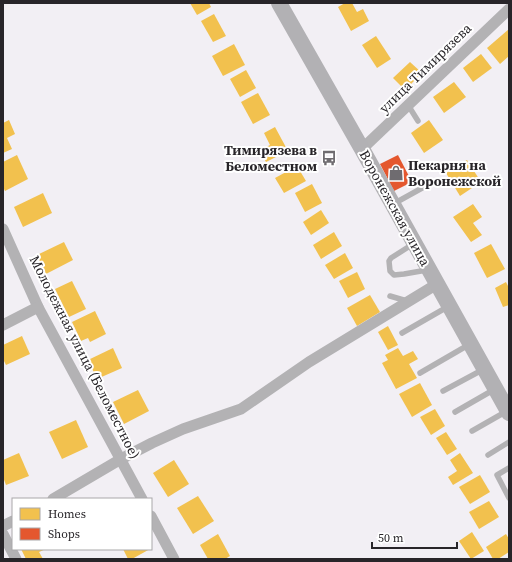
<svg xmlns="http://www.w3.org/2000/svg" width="512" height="562" font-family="'Source Serif 4',serif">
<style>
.homes{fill:#f2c14e}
.shops{fill:#e4572e}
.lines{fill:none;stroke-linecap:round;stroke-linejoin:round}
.lane{stroke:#b3b2b4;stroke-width:5.5}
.street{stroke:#b3b2b4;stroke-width:11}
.secondary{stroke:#b2b1b4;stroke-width:16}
.labels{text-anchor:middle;stroke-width:4;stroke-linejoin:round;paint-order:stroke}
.street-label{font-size:14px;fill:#282529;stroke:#fff}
.poi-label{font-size:14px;font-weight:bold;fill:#282529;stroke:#fff;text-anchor:end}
</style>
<rect width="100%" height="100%" fill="#f2eff4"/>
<g class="homes">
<polygon points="190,3 209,3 211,7 197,15"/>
<polygon points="345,3 352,3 357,12 363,9 369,21 351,31 338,7"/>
<polygon points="214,14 226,36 213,42 201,21"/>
<polygon points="509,29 509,56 500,64 487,48"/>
<polygon points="376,36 391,59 377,68 362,45"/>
<polygon points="234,44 245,65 223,76 212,56"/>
<polygon points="481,54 492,68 473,82 463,68"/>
<polygon points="410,62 422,73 405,90 393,78"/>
<polygon points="246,70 256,88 240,97 230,79"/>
<polygon points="454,82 466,97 444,113 433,97"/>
<polygon points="258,93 270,115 253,124 241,102"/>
<polygon points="9,120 15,134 7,138 12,149 3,153 3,123"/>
<polygon points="429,120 443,140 424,153 411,133"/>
<polygon points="275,127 288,151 266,162 260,150 270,145 264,133"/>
<polygon points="17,155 28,179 5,191 3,187 3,162"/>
<polygon points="467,160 481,182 460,196 446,173"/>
<polygon points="297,166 306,181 284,193 275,178"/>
<polygon points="312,184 322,203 305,212 295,193"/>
<polygon points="43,193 52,213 23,227 14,207"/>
<polygon points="473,204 482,217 473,223 482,235 471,242 453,217"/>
<polygon points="321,210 329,223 311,235 303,222"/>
<polygon points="334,232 342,246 321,259 313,245"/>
<polygon points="64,242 73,260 46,274 37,255"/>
<polygon points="491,244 505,269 487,278 474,253"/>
<polygon points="345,253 353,268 334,279 325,265"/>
<polygon points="357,272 365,289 348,298 339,281"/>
<polygon points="72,281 86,309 69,317 55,289"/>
<polygon points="506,282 509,288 509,305 503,307 495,288"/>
<polygon points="370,295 380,312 357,326 347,308"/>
<polygon points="95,311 106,334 90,342 88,338 81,341 72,322"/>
<polygon points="388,326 398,345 388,350 378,332"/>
<polygon points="22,336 30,354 6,365 3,359 3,345"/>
<polygon points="113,348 122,368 97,379 88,360"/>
<polygon points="398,348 403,356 413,351 418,359 409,364 417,378 396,389 382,363 388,360 385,355"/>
<polygon points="420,383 432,405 412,417 399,394"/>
<polygon points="138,390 149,411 124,424 113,402"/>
<polygon points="435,409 445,426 431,435 420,417"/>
<polygon points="76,420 88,447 62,459 49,432"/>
<polygon points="446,432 457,449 447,455 436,438"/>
<polygon points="19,453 29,476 6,485 3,477 3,460"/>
<polygon points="460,453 473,473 453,485 448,477 457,471 450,460"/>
<polygon points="174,460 189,484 168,497 153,473"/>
<polygon points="480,475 490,492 470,504 459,487"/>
<polygon points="198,496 214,521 193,534 177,508"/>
<polygon points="489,501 499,517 479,529 469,512"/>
<polygon points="472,532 484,551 471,559 459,541"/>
<polygon points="218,534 230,556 225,559 208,559 200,545"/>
<polygon points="506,534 509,539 509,552 498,559 493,559 486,547"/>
<polygon points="21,549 46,549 39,552 43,559 26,559"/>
<polygon points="123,549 150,549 132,559 128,559"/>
</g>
<polygon class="shops" points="398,155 412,182 394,191 380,164"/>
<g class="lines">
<g class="lane">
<polyline points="408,105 418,121"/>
<polyline points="395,203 433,182"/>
<polyline points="413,244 391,258 389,261 390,271 394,275 404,274 427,270"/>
<polyline points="390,296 407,301"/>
<polyline points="402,333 449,306"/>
<polyline points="420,373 470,344"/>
<polyline points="443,391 484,369"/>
<polyline points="455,412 495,389"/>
<polyline points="472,431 507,411"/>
<polyline points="488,455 509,442"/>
<polyline points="509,468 497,475 509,498"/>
</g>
<g class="street">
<polyline points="362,149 509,9"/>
<polyline points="3,229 38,307 142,499"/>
<polyline points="3,325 38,307"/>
<polyline points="53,499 121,459 152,443 183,429 241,409 309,362 437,284"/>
<polyline points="151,516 174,559"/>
<polyline points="3,526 13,521"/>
<polyline points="3,534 16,559"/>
</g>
<polyline class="secondary" points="279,3 362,149 509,413"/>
</g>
<defs>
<g id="bus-bare" transform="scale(1.2)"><path d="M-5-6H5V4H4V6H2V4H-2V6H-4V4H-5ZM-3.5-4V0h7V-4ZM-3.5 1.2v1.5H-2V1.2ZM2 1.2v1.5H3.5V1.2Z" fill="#6f6c70" stroke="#fff" stroke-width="2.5" paint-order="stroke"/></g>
<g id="shop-bare" transform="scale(1.2)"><path d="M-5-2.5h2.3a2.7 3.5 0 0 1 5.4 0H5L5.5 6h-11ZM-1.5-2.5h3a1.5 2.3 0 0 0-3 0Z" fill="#6f6c70" stroke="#fff" stroke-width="2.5" paint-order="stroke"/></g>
</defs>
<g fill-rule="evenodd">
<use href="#bus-bare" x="329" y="158"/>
<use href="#shop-bare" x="396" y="173"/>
</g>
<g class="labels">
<g class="street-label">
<text transform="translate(425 68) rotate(-44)" y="5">улица Тимирязева</text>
<text transform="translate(395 208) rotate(61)" y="5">Воронежская улица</text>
<text transform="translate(85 357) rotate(63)" y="5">Молодежная улица (Беломестное)</text>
</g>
<g class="poi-label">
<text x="317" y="155">Тимирязева в<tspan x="317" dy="16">Беломестном</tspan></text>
<text x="408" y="170" text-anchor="start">Пекарня на<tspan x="408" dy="16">Воронежской</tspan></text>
</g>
</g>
<rect width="512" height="562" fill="none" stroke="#282529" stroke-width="8"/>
<rect x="12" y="498" width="140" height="52" fill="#ffffff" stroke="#a9a8a9"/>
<rect x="20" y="508" width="20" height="12" fill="#f2c14e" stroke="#a9a8a9"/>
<text x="48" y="518" font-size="12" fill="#282529">Homes</text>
<rect x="20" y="528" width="20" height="12" fill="#e4572e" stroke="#a9a8a9"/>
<text x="48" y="538" font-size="12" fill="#282529">Shops</text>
<path d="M372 542v6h85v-6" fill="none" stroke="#282529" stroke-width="2"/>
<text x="378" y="542" font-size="12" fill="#282529" stroke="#ffffff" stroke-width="3" paint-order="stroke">50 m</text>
</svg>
